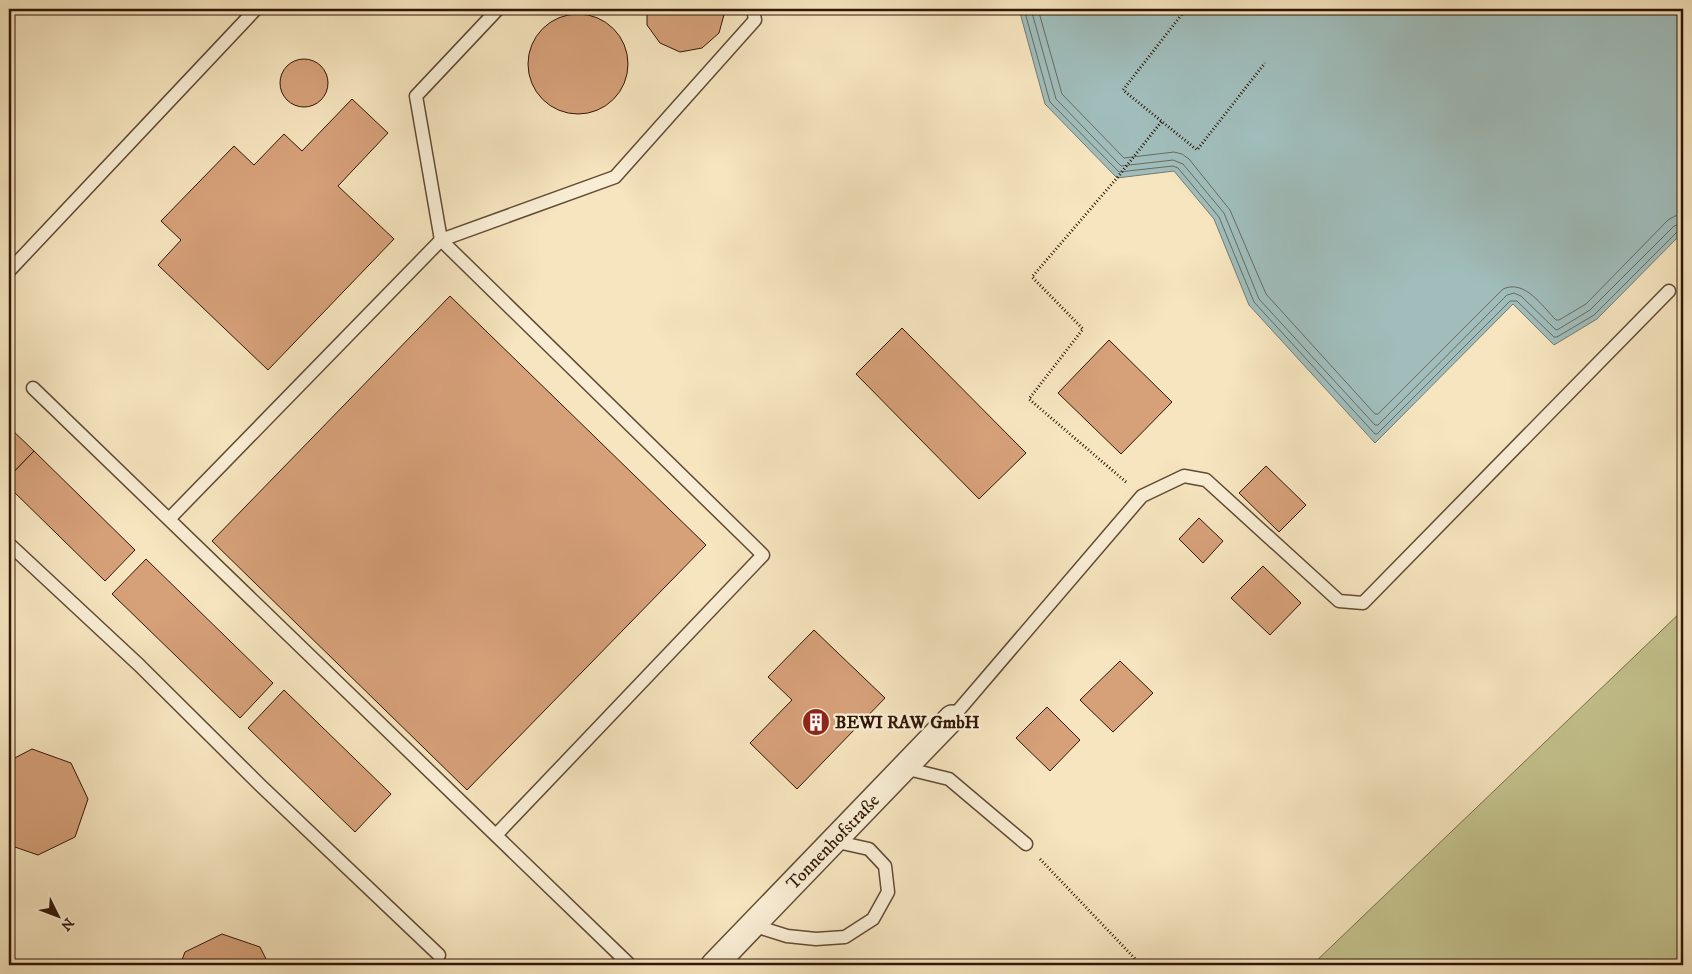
<svg xmlns="http://www.w3.org/2000/svg" width="1692" height="974" font-family="'IM FELL DW Pica',serif">
<style>
.green{fill:#c3c28d;stroke:#7a6c4a}
.water{fill:#a0bdbb;stroke:#747a73}
.lines{fill:none;stroke-linecap:round;stroke-linejoin:round}
.shore{stroke:#686a60;stroke-width:1}
.building{fill:#d6a079;stroke:#311606}
.lane-casing{stroke:#624a34;stroke-width:15}
.street-casing{stroke:#624a34;stroke-width:28}
.path{stroke:#311606;stroke-width:3;stroke-dasharray:1 2.5;stroke-linecap:butt}
.lane{stroke:#f9eed5;stroke-width:12}
.street{stroke:#f9eed5;stroke-width:25}
.labels{text-anchor:middle;stroke-width:4.5;stroke-linejoin:round;paint-order:stroke}
.poi-label{font-size:18px;font-weight:bold;fill:#311606;stroke:#f9eed5;text-anchor:start}
.street-label{font-size:18px;fill:#311606;stroke:#f9eed5}
</style>
<rect width="100%" height="100%" fill="#f6e5bf"/>
<filter id="stains"><feTurbulence type="fractalNoise" baseFrequency=".004" numOctaves="4"/><feColorMatrix values="0 0 0 0 .2 0 0 0 0 .09 0 0 0 0 .02 0 0 0 .5 -.17"/></filter>
<radialGradient id="worn" r=".72"><stop offset=".6" stop-color="#630" stop-opacity="0"/><stop offset="1" stop-color="#630" stop-opacity=".3"/></radialGradient>
<polygon class="green" points="1683,610 1683,965 1312,965"/>
<polygon class="water" points="1019,9 1683,9 1683,232 1597,319 1554,345 1513,304 1375,443 1249,305 1214,219 1174,171 1117,178 1045,104"/>
<g class="lines">
<g class="shore">
<polyline points="1024,9 1050,102 1119,172 1173,166 1178,168 1219,217 1254,302 1375,434 1377,434 1510,301 1517,301 1554,337 1557,337 1594,315 1678,231 1683,229"/>
<polyline points="1031,9 1056,99 1121,166 1173,160 1183,164 1224,213 1259,299 1375,425 1378,425 1507,295 1514,293 1521,296 1555,329 1557,330 1590,310 1674,226 1683,223"/>
<path d="M1038,9L1062,94L1124,158L1174,152L1182,154L1189,159L1230,210L1266,294L1375,414H1378L1503,289C1525,279 1542,306 1556,320H1559L1586,304L1668,220L1675,216L1683,215"/>
</g>
</g>
<g class="building">
<polygon points="381,9 405,9 401,13 391,14"/>
<polygon points="647,9 724,9 725,11 719,33 702,48 680,52 660,43 647,25"/>
<circle cx="578" cy="64" r="50"/>
<circle cx="304" cy="83" r="24"/>
<polygon points="352,99 388,133 338,186 394,239 268,370 158,265 181,240 161,221 234,146 254,165 284,134 302,151"/>
<polygon points="450,296 706,545 467,790 212,541"/>
<polygon points="902,328 1026,453 979,499 856,374"/>
<polygon points="1109,340 1172,402 1121,454 1058,393"/>
<polygon points="9,427 34,451 9,477"/>
<polygon points="34,451 135,550 105,581 9,487 9,477"/>
<polygon points="1266,466 1306,505 1279,532 1239,493"/>
<polygon points="1199,518 1223,541 1203,563 1179,539"/>
<polygon points="146,559 273,683 240,718 112,594"/>
<polygon points="1263,566 1301,603 1270,635 1231,598"/>
<polygon points="814,630 885,698 797,789 750,743 792,700 768,677"/>
<polygon points="1120,661 1153,693 1113,732 1080,700"/>
<polygon points="284,690 391,794 355,832 248,728"/>
<polygon points="1047,707 1080,740 1050,771 1016,738"/>
<polygon points="32,749 71,763 88,799 75,837 38,855 9,845 9,761"/>
<polygon points="222,934 260,947 269,965 180,965 185,952"/>
</g>
<g class="lines">
<g class="lane-casing">
<g id="lane">
<polyline points="498,9 416,96 441,240 615,177 755,20 753,9"/>
<polyline points="9,271 256,9"/>
<polyline points="33,388 630,965"/>
<polyline points="169,519 441,240 763,555 496,835"/>
<polyline points="9,544 139,665 260,785 439,955"/>
<polyline points="952,718 1142,496 1184,476 1206,480 1339,601 1363,603 1669,291"/>
<polyline points="904,768 949,779 1026,844"/>
<polyline points="752,925 787,936 816,939 845,937 873,919 888,892 885,866 869,849 833,841"/>
</g>
</g>
<g class="street-casing">
<g id="street">
<path id="s1" d="M714,965L952,718"/>
</g>
</g>
<g class="path">
<polyline points="1186,9 1123,90 1197,150 1265,63"/>
<polyline points="1126,482 1029,399 1083,329 1032,277 1117,178 1162,121"/>
<polyline points="1040,859 1141,965"/>
</g>
<use href="#lane" class="lane"/>
<use href="#street" class="street"/>
</g>
<defs>
<g id="building-disc" transform="scale(1.4375)"><circle r="9.5" fill="#8f2418" stroke="#f9eed5"/><path d="M-4-6H4V6H1V3H-1V6H-4ZM-2.5-4.3h1.7v1.8h-1.7ZM.8-4.3h1.7v1.8H.8ZM-2.5-1h1.7V.8h-1.7ZM.8-1h1.7V.8H.8Z" fill="#fff"/></g>
</defs>
<g fill-rule="evenodd">
<use href="#building-disc" x="816" y="722"/>
</g>
<g class="labels">
<g class="poi-label">
<text x="835" y="728">BEWI RAW GmbH</text>
</g>
<g class="street-label">
<text dy="6" stroke="none"><textPath href="#s1" startOffset="171">Tonnenhofstraße</textPath></text>
</g>
</g>
<rect width="1692" height="974" fill="none" stroke="#f6e5bf" stroke-width="30"/>
<rect x="10" y="10" width="1672" height="954" fill="none" stroke="#311606" stroke-width="2.5"/>
<rect x="15" y="15" width="1662" height="944" fill="none" stroke="#311606"/>
<g transform="translate(58 916) rotate(132)" stroke="#f9eed5" stroke-width="4" paint-order="stroke">
<path d="M0-4L9 19L0 12L-9 19Z" fill="#311606"/>
<text y="-8" font-size="14" font-weight="bold" text-anchor="middle" fill="#311606">N</text>
</g>
<rect width="100%" height="100%" filter="url(#stains)"/>
<rect width="100%" height="100%" fill="url(#worn)"/>
</svg>
